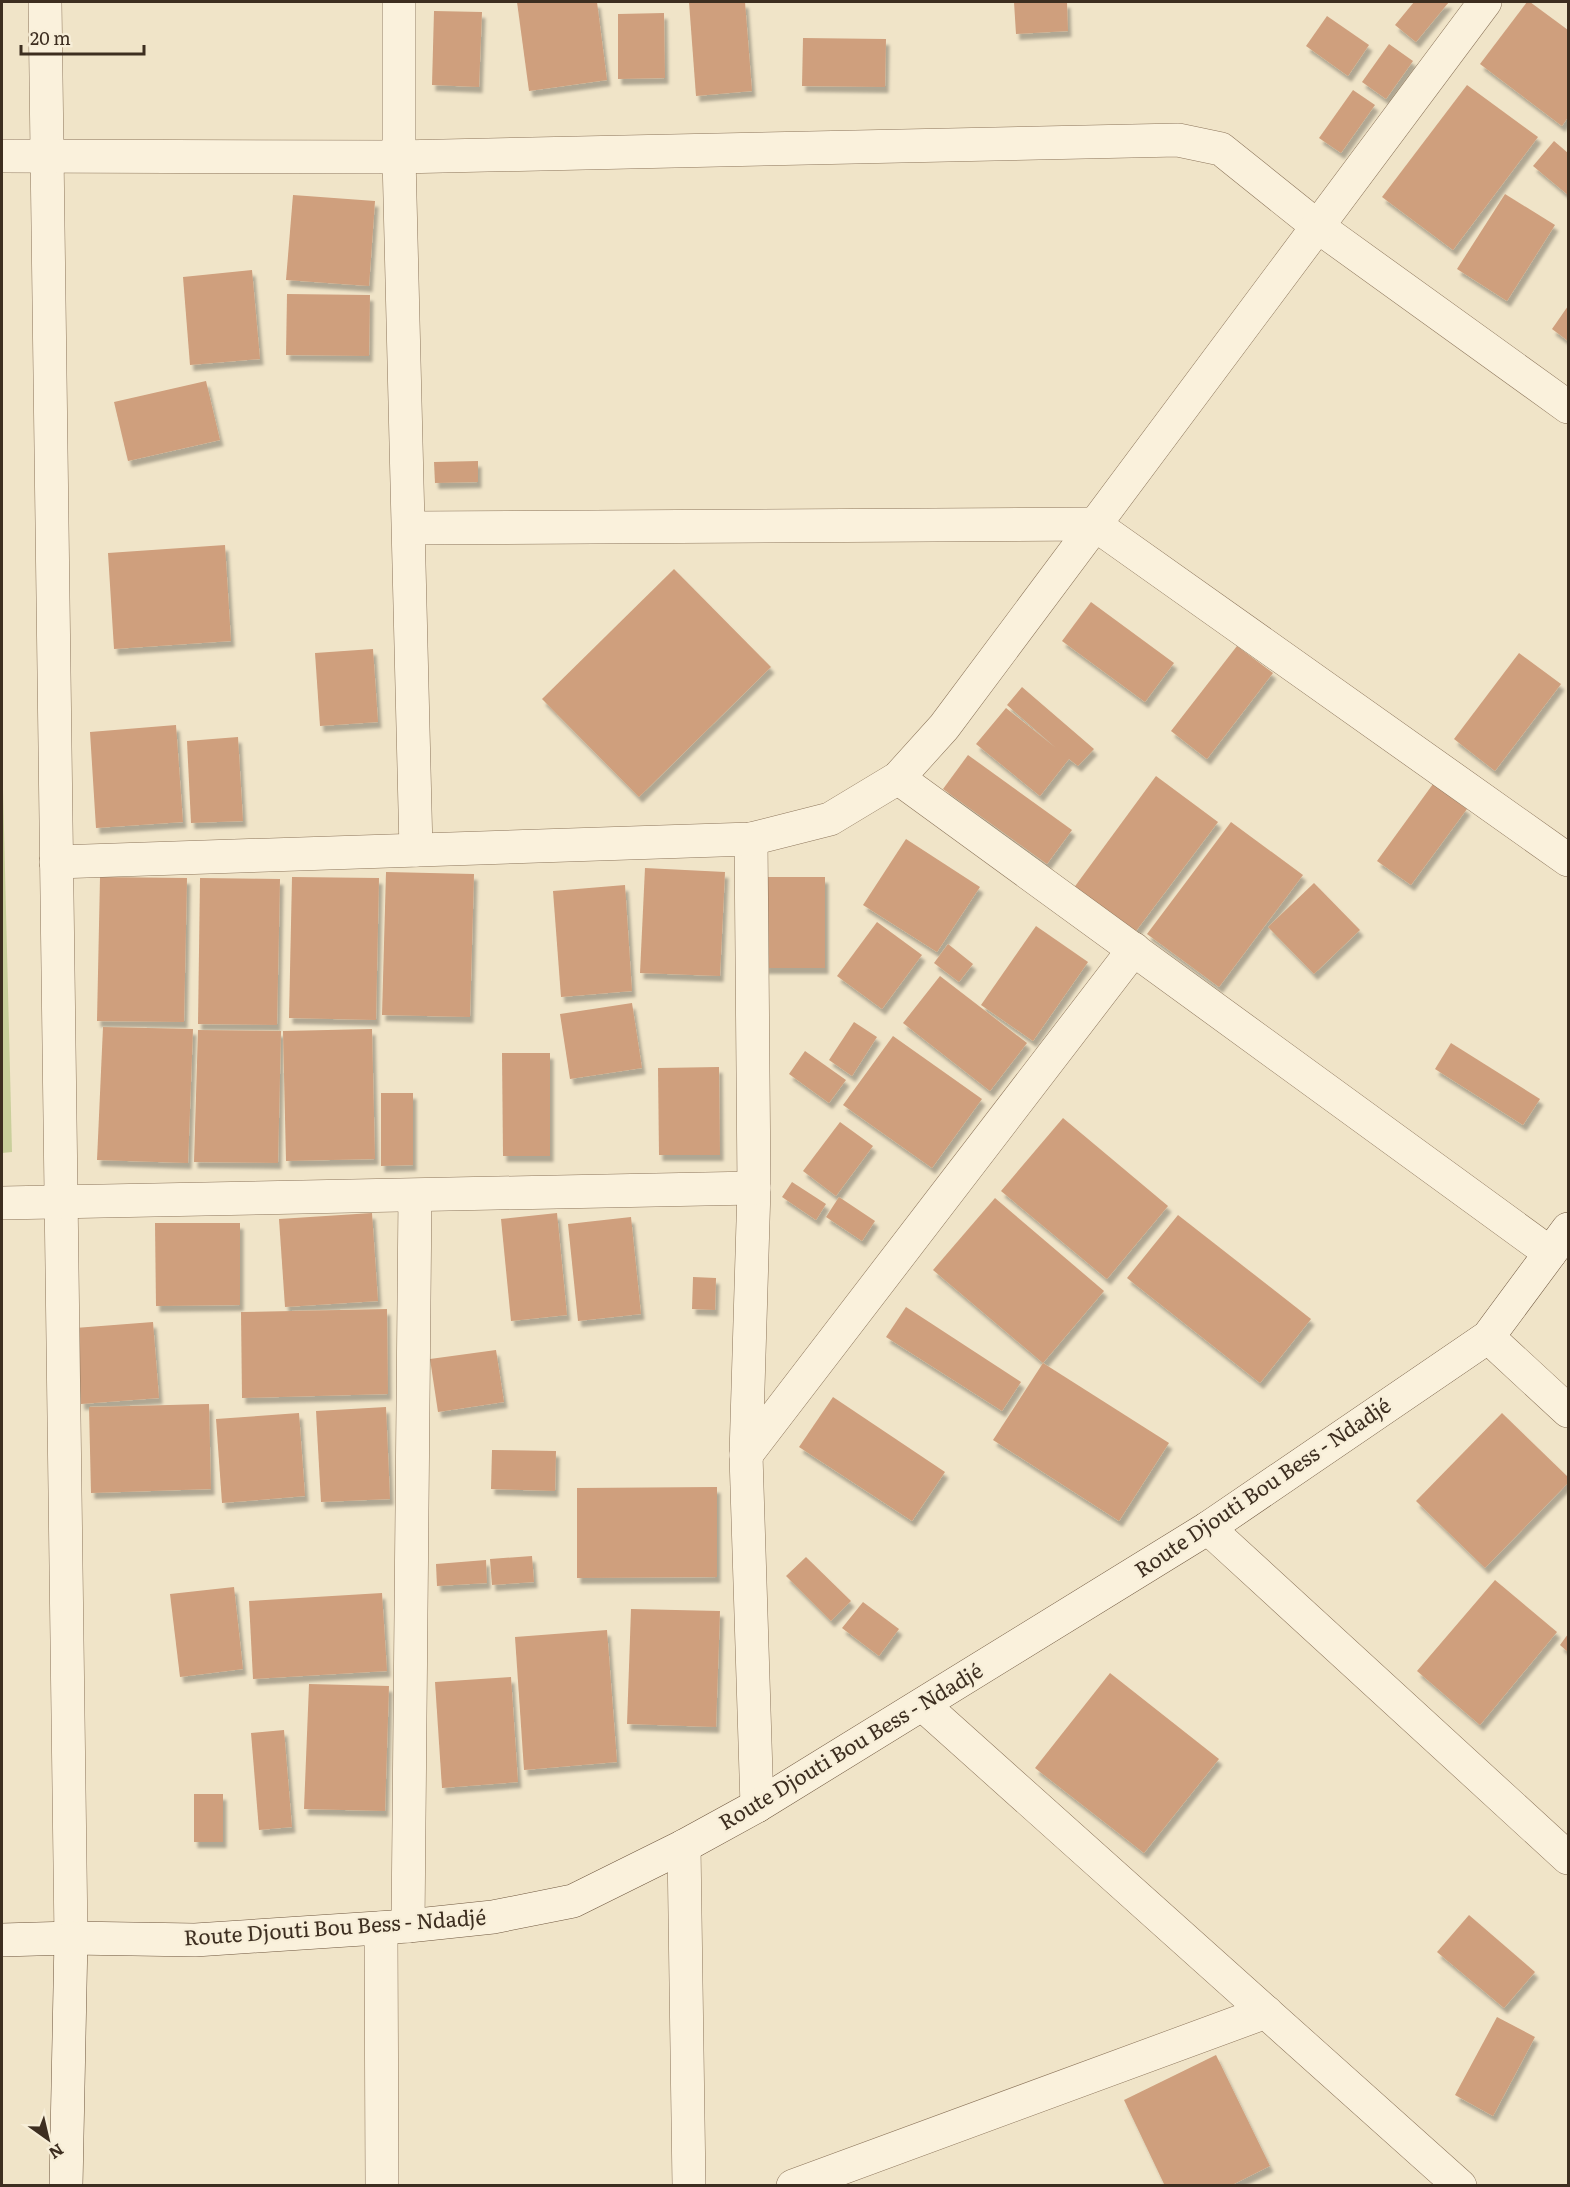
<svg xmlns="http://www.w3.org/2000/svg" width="1570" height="2187" font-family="Literata,serif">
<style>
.green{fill:#c9cf9b}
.building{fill:#cf9f7d;filter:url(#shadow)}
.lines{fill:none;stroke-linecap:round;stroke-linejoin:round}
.street-casing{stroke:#8d765c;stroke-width:34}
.secondary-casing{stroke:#6f573f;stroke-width:34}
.street{stroke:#faf1dc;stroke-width:33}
.secondary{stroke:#faf1dc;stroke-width:33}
.labels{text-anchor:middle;stroke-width:4.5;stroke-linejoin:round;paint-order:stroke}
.street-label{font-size:21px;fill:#3d2e20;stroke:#f7eed8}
</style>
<defs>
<filter id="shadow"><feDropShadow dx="3.5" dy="6" stdDeviation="1.5" flood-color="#0004"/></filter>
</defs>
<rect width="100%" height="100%" fill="#f0e4c8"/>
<polygon class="green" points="2,749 12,1152 2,1153"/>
<g class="building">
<polygon points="517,2 597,2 607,80 529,91"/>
<polygon points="689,2 745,2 752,91 696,96"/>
<polygon points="1014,2 1067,2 1068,31 1016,34"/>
<polygon points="1414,2 1449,2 1416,42 1395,25"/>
<polygon points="1527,2 1530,2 1568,30 1568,117 1562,126 1480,64"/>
<polygon points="434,11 482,12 479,87 432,85"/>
<polygon points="664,13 665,78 618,79 618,14"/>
<polygon points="1327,16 1369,45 1348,76 1306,46"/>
<polygon points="803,38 886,39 885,87 802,86"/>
<polygon points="1389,44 1413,61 1386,99 1362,82"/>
<polygon points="1467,85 1538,137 1453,250 1382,197"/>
<polygon points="1353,90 1375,105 1341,153 1319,138"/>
<polygon points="1554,141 1568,153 1568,195 1533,166"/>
<polygon points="1505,194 1555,225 1507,301 1457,269"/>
<polygon points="293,195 375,201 369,286 286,280"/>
<polygon points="252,270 260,359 190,365 183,277"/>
<polygon points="287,294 370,295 369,356 286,355"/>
<polygon points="1568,306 1568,341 1552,329"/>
<polygon points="206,381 220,440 128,461 114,402"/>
<polygon points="478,461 478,482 435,483 434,462"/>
<polygon points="225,545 231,641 114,649 108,553"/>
<polygon points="674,569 771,667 639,797 542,699"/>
<polygon points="1091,602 1174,663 1145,702 1062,641"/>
<polygon points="1237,646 1273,673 1207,759 1171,731"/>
<polygon points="373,649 378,722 320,726 315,653"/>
<polygon points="1519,653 1561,684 1495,771 1454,739"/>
<polygon points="1022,687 1094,749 1078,766 1069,759 1040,796 976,744 1006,708 1056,748 1007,705"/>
<polygon points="176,725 183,822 96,828 90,732"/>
<polygon points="238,737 243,821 191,823 187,741"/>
<polygon points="968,755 1072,830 1047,864 943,789"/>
<polygon points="1156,776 1218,822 1133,935 1073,889"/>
<polygon points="1433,784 1467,809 1411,885 1377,861"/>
<polygon points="1231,822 1303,875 1219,987 1147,934"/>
<polygon points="906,839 980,887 937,952 863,905"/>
<polygon points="645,868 725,872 720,976 640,973"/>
<polygon points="386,872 474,874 470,1017 382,1015"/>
<polygon points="100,877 187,878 184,1022 97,1021"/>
<polygon points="292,877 379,878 376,1020 289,1018"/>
<polygon points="765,877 825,877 825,968 764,968"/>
<polygon points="200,878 280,879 277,1025 198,1024"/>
<polygon points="1314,883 1360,930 1314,974 1268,927"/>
<polygon points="625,885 632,991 561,997 553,891"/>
<polygon points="877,922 922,955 882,1009 837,976"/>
<polygon points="1036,926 1088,962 1033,1041 981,1005"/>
<polygon points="948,944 973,964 959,982 934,963"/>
<polygon points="940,976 1027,1043 990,1091 903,1023"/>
<polygon points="632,1003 642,1068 570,1079 560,1014"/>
<polygon points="854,1022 877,1037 852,1076 829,1060"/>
<polygon points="103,1027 193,1029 188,1163 97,1160"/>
<polygon points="372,1029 375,1159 286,1161 283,1031"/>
<polygon points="198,1030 281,1031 278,1163 194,1162"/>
<polygon points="893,1036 982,1099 932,1168 843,1105"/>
<polygon points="1451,1043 1540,1099 1523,1125 1435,1069"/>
<polygon points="805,1051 846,1080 829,1103 789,1074"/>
<polygon points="502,1053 550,1053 550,1156 503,1156"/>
<polygon points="719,1067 720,1155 659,1155 658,1068"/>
<polygon points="381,1093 413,1093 413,1165 381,1166"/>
<polygon points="1063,1118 1168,1206 1107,1279 1001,1191"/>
<polygon points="840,1122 873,1146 836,1196 803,1171"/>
<polygon points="792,1182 826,1204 816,1220 782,1197"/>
<polygon points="839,1197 875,1221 862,1241 826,1217"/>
<polygon points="995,1198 1104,1291 1043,1363 933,1270"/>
<polygon points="372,1213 378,1301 285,1307 279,1219"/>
<polygon points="557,1213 567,1315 511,1321 501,1219"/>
<polygon points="1178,1215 1311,1319 1260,1383 1127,1278"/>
<polygon points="631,1217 641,1314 578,1321 568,1224"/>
<polygon points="155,1223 240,1223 240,1305 156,1306"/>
<polygon points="693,1277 716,1278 715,1310 692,1309"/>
<polygon points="906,1307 1021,1382 1002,1411 886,1337"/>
<polygon points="387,1309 388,1394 242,1398 241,1312"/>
<polygon points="153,1322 159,1398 81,1404 75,1328"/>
<polygon points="496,1350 504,1402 438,1412 430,1359"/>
<polygon points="1043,1363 1169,1443 1119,1521 993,1440"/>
<polygon points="833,1397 945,1472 912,1521 799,1447"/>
<polygon points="209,1404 211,1489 91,1493 89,1407"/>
<polygon points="386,1407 390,1499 321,1502 316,1411"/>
<polygon points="299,1413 305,1496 222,1503 216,1419"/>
<polygon points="1502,1413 1568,1477 1568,1483 1485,1568 1416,1501"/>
<polygon points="492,1450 556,1451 555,1491 491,1489"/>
<polygon points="717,1487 717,1577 577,1578 577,1488"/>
<polygon points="532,1556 534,1582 492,1585 490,1559"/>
<polygon points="806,1557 851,1601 831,1621 786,1576"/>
<polygon points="486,1560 487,1583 437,1586 436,1564"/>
<polygon points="1495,1580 1557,1632 1480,1725 1417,1671"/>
<polygon points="234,1587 243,1669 180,1677 170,1594"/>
<polygon points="382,1593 387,1671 253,1679 249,1601"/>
<polygon points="863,1602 899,1629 879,1656 842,1628"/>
<polygon points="631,1609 720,1611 716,1727 627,1724"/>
<polygon points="607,1630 617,1762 524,1770 515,1637"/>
<polygon points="1568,1634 1568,1652 1560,1645"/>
<polygon points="1110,1673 1219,1759 1144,1853 1035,1768"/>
<polygon points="511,1677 518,1782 442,1788 435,1682"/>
<polygon points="309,1684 389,1686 385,1811 304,1809"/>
<polygon points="284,1730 292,1827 259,1830 251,1733"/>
<rect x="194" y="1794" width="29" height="48"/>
<polygon points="1469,1915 1535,1972 1504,2008 1437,1952"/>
<polygon points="1497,2017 1535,2037 1493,2116 1455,2095"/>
<polygon points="1216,2055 1270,2166 1230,2186 1165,2186 1124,2100"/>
</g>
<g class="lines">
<g class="street-casing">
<g id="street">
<polyline points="45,2 71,1938"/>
<polyline points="399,2 399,157 416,850"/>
<polyline points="2,156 399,157 1178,140 1221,149 1317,226 1568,407"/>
<polyline points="409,528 1094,524 1568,860"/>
<polyline points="898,778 1550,1253"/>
<polyline points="751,839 754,1188 746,1455 757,1806"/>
<polyline points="56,862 751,839 830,819 898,778 944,727 1485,2"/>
<polyline points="2,1203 754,1188"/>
<polyline points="1488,1337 1568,1411"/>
<polyline points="746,1455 1134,949"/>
<polyline points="1208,1528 1568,1858"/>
<polyline points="923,1705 1460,2186"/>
<polyline points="684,1846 689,2186"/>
<polyline points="408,1926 415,1196"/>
<polyline points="381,1928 382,2186"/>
<polyline points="793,2186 1266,2012"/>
</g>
</g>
<g class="secondary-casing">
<g id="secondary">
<polyline points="2,1940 71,1938 195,1940 408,1926 493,1917 573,1901 684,1846 757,1806 1208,1528 1488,1337 1568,1229"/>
<polyline points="66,2186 71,1938"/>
</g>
</g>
<use href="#street" class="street"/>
<use href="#secondary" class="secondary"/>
</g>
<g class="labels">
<g class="street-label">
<text transform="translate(1263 1488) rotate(-34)" y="7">Route Djouti Bou Bess - Ndadjé</text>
<text transform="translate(851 1747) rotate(-31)" y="7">Route Djouti Bou Bess - Ndadjé</text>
<text transform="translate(335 1928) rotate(-4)" y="7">Route Djouti Bou Bess - Ndadjé</text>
</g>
</g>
<rect width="1570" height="2187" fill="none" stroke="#3d2e20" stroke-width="6"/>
<g transform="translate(48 2139) rotate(146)" stroke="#f7eed8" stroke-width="4.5" paint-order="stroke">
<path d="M0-4.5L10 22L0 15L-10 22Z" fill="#3d2e20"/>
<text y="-9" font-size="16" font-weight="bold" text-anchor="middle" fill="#3d2e20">N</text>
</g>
<path d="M21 45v9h123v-9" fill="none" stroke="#3d2e20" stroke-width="3"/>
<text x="30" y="45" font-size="18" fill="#3d2e20" stroke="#f7eed8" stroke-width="4.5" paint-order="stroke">20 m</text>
</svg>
